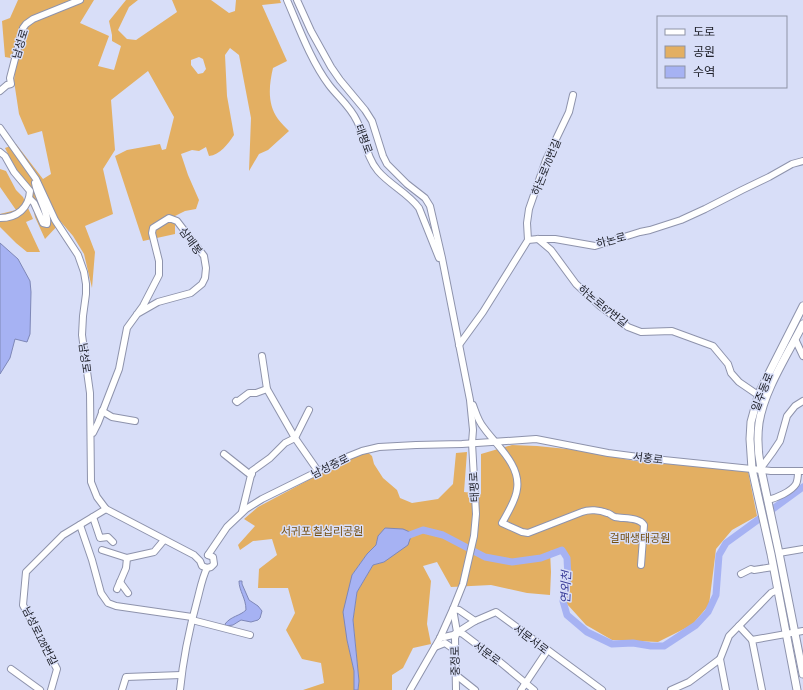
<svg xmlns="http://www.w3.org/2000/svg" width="803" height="690" font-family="'Sofia Sans Condensed','Noto Sans KR',sans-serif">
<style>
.green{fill:#e3af62;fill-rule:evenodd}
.water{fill:#a6b2f3;stroke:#7e87b7}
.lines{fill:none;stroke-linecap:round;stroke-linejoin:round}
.river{stroke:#a6b2f3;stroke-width:7}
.minor-casing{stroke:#8e93ac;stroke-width:8}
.major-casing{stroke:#8e93ac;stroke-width:9}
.minor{stroke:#fff;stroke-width:6}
.major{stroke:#fff;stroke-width:7}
.labels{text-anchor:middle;stroke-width:3;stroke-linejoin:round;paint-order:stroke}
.street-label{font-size:11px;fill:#20222b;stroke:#d8def8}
.park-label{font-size:11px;fill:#744f10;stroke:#d8def8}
.water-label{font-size:12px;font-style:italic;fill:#393c98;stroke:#d8def8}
</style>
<rect width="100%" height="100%" fill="#d8def8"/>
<g class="green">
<path d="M18,0H94L80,23L109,36L98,66L114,70L121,46L112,41V35L109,21L126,0H138L129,7L118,30L127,39L136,40L177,12L172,0H211L229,13L235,11L236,0H280L281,3L262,5L287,61L273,68C269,85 267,104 278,119C281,123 285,127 289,131L268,150L259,154L249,171L251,118L239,55L230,48L225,55L227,96L234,135C228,144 220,155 209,156L206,147L199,151L192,150L181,154L188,175L199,200L196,209L185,211L175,216V234L143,241L115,156L127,150L160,144L162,150L166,149L174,117L148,71L111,100L115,150L103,169L113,214L85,226L95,252L92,288L84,254L73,236L61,222L45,239L35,217L30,193L17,172L5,148L16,144L43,179L51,174L42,131L28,135L19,114L14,81L16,59L5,57L2,21L10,18ZM199,57L203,59L206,69L203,73L198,74L191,65V60Z"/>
<polygon points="0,169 6,171 16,190 23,197 33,219 26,222 40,252 27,252 16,243 0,227 0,214 16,210 0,187"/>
<polygon points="512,445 537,446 577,450 635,461 748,471 757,516 732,530 716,549 709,605 692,625 658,642 612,640 586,625 567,604 569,568 563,548 550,551 551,572 550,595 527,593 491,585 451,587 437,562 423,566 431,581 427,624 431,644 413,648 403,668 392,675 392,690 358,690 359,681 353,620 357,592 373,565 384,562 378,536 376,545 367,554 352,575 347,640 354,671 354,690 303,690 324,683 321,663 302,659 286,630 295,613 288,588 258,588 259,569 277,555 272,539 253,541 240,550 238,545 255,526 244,519 258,507 365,450 372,456 374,464 383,478 397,490 400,498 412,503 438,499 453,484 456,453 467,452 464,492 481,494 481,454"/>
</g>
<g class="water">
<polygon points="0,243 18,259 30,281 31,292 30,334 27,342 15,339 10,358 0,374"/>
<polygon points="385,528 403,529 412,533 408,545 384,562 373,565 357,592 353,620 359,681 358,690 354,690 354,671 347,640 343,612 352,575 367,554 376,545 378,536"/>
<path d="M239,581H242V584L249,600L258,606L262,611L260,618L258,620L251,622L241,620L233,625L226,626L225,624C231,616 240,616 246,610C246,598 239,591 239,581Z"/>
</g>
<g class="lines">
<polyline class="river" points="404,537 423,530 443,535 485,557 512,562 541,558 562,550 567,558 568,578 563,601 567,615 587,632 612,644 633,643 651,646 664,646 696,625 708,612 716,595 719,555 726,543 803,487"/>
<g class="minor-casing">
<g id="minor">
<path d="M287,0C299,28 311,61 329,85C338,97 350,106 357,121C365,137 366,157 378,171C390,185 408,193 419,208L439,258"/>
<polyline points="297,0 311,31 331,67 340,80 365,110 372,121 383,156 387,164 407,184 425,198 430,206 442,258 470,400 473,430 472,443 476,514 474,536 463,584 453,609 440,638 410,690"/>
<polyline points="0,91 7,85 11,84 10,78 23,28 26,24 33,19 80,0"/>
<polyline points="0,128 36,179 55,220 78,255 84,272 86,284 86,294 83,316 82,335 90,393 91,482 97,497 106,509 194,555 200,561 202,566 207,568"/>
<path d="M0,152L5,156L14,172L30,191C29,208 17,218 0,218"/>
<path d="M30,199L34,203L43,223L47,224C49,213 37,196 35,183"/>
<polyline points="538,239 551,250 576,284 600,306 628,327 641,332 672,331 713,346 728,364 731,373 739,382 758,395"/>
<polyline points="528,240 527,223 529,209 546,160 569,112 573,95"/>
<polyline points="795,339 803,356"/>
<polyline points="459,345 483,312 528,240 538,239 555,239 595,246 640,232 650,230 681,220 705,209 742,190 769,177 792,164 803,161"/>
<polyline points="262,356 267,389 295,438 318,471"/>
<polyline points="236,401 237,402 249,393 256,393 267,389"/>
<path d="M473,405C476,413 478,421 484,428C496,445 521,465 517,489C516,500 508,512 502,523L522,532L528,533L582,512C589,509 600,510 607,513C610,513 611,516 615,517C624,519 639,517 644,525L641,565"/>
<polyline points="102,411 112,417 135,421"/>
<polyline points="91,433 93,433 98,423 119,369 127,328 143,306 159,275 159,261 152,233 153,228 169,218 177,221 204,256 206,268 205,278 202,284 191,293 158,302 137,314"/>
<polyline points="224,454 248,473 252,474"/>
<polyline points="761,468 772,453 780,441 787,416 795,406 803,401"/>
<path d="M768,500C776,498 791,492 796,484C798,480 798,475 798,471"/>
<polyline points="242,512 252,471 270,458 285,443 295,438 309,410"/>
<polyline points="93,517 100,538 108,537 113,542"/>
<polyline points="80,525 92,560 101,593 108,603 116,606 192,617"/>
<polyline points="102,550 127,558 154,552 164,540"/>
<polyline points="779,553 803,549"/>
<polyline points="208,555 227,527 246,509 262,499 347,457 362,451 379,447 416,445 462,444 536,439 608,453 654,459 771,471 803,471"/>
<polyline points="741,574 751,569 754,570 773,567"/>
<polyline points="120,582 128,593"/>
<polyline points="117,589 126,568 127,558"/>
<polyline points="192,620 250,635"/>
<polyline points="475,621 459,610 453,609 457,632 463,634 500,662 534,690"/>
<polyline points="739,626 752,640"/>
<polyline points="440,638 453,635 475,621 496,612 602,690"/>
<polyline points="435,647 445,643 455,650"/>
<polyline points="720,659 726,690"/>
<polyline points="11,669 40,690"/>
<polyline points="456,675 475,690"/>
<polyline points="51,690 57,669 23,605 26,572 63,535 106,509"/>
<polyline points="122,690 126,677 181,675"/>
<path d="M180,690C183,660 189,630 197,601C200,590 202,578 207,568L211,567L214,564L213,557L208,555"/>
<polyline points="456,690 455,638 457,632"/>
<polyline points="521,690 547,651"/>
<polyline points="671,690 689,682 720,659 729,636 771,593 777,590"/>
<polyline points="762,690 752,640 803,631"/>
</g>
</g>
<g class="major-casing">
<g id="major">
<path d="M803,324C788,354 764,390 759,423C757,438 758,454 761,469L779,553L803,674"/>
<polyline points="797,690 771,554 752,469 750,439 751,422 759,393 803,306"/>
</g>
</g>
<use href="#minor" class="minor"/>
<use href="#major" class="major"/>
</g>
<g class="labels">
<g class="street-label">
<text transform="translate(20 44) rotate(-73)" y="4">남성로</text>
<text transform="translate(364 139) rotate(70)" y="4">태평로</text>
<text transform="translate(546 167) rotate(-68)" y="4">하논로70번길</text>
<text transform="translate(611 240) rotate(-15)" y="4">하논로</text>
<text transform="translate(191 241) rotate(53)" y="4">삼매봉</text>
<text transform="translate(603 306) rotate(39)" y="4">하논로67번길</text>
<text transform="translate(85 358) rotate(82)" y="4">남성로</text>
<text transform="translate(762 392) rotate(-68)" y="4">일주동로</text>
<text transform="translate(648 458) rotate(7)" y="4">서홍로</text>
<text transform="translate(330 466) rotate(-26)" y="4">남성중로</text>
<text transform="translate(474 487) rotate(-93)" y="4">태평로</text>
<text transform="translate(40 636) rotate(63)" y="4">남성로128번길</text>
<text transform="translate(531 639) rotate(37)" y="4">서문서로</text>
<text transform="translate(487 653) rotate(37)" y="4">서문로</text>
<text transform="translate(455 661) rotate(-91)" y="4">중정로</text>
</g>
<g class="park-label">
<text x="322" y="535">서귀포 칠십리공원</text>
<text x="640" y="542">걸매생태공원</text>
</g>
<g class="water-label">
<text transform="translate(566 587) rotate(-88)" y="4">연외천</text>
</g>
</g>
<rect x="657" y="16" width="130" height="72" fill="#d8def8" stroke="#8e93a6"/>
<rect x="665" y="29" width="20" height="6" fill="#ffffff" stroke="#8e93a6"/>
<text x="693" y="36" font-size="12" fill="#20222b">도로</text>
<rect x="665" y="46" width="20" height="12" fill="#e3af62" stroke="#8e93a6"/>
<text x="693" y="56" font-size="12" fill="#20222b">공원</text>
<rect x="665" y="66" width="20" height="12" fill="#a6b2f3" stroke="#8e93a6"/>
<text x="693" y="76" font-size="12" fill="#20222b">수역</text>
</svg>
